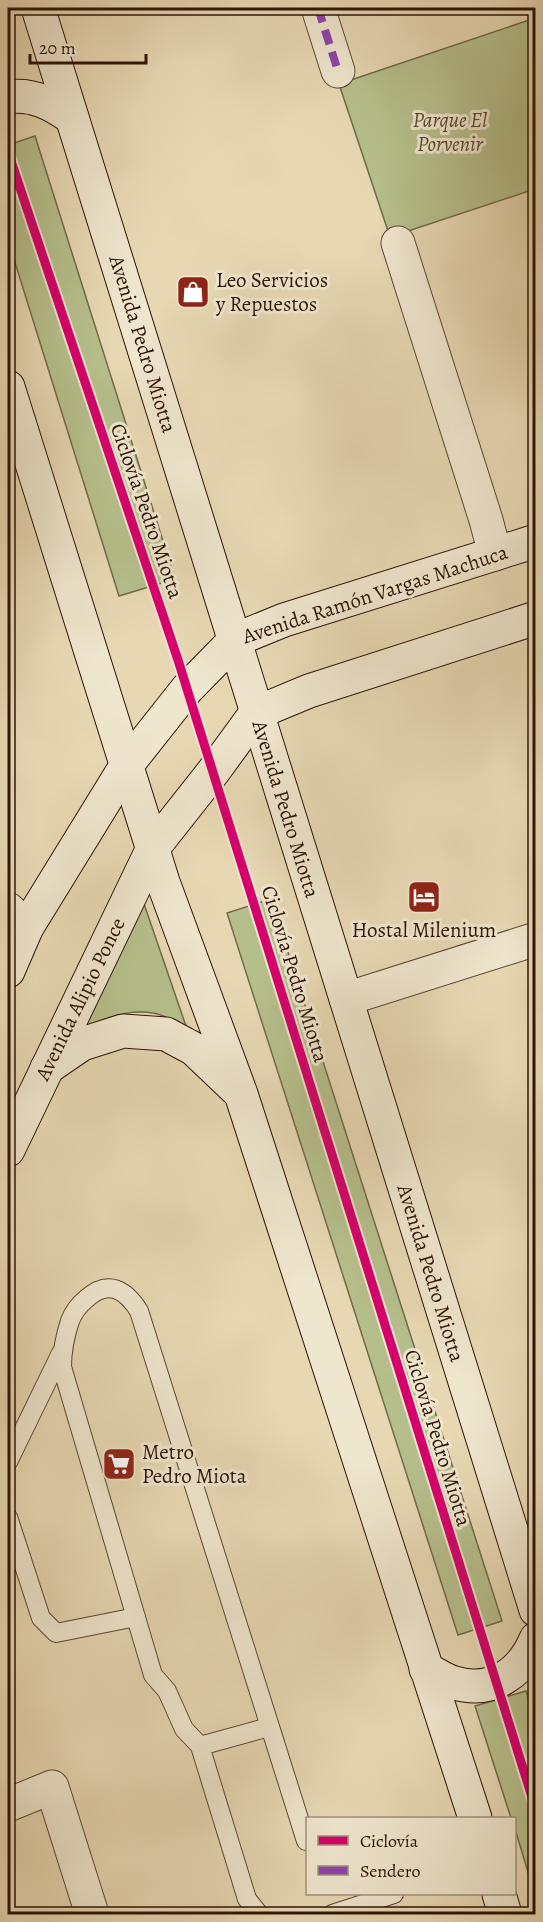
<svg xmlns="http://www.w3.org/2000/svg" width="543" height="1922" font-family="Alegreya,serif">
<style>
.green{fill:#b6bf8c;stroke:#726a4a;stroke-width:1.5}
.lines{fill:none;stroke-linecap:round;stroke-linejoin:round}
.service-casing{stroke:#5c4532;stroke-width:20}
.minor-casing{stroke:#5c4532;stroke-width:35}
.secondary-casing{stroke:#2e1407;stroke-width:35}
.service{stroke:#efe6ce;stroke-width:18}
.minor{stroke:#efe6ce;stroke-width:33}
.secondary{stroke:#efe6ce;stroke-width:33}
.quiet{stroke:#8e44ad;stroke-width:8;stroke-dasharray:15 8;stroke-linecap:butt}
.cycleway-casing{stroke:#efe6ce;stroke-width:13}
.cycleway{stroke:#d6006c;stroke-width:9}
.labels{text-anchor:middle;stroke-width:6;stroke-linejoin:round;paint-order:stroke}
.park-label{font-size:21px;font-style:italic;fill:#57472f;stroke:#efe6ce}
.poi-label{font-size:21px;fill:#2e1407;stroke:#efe6ce;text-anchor:start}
.street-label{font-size:21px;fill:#2e1407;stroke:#efe6ce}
</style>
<rect width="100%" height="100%" fill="#e7d8b3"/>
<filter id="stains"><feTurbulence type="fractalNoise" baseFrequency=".00333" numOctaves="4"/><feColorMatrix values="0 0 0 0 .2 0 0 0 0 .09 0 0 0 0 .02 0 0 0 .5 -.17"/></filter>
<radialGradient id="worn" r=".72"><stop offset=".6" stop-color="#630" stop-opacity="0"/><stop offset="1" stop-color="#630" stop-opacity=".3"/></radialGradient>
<g class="green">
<polygon points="535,18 535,189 390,237 339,84"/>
<polygon points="35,136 175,579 119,596 8,240 8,145"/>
<path d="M142,898L187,1029C177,1023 166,1015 153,1013C123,1008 94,1022 69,1037Z"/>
<polygon points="271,899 502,1621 458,1635 227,913"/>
<polygon points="526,1691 536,1720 535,1895 515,1829 514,1818 511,1818 475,1706"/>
</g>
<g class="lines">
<g class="service-casing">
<g id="service">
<polyline points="8,1462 61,1353"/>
<polyline points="8,1517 41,1618 56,1633 136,1617"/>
<polyline points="200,1746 269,1727"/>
<path d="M259,1914L247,1899L200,1746L184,1729L167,1691L153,1675L62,1367C62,1352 65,1336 70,1321C73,1313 80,1304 86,1299C108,1279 125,1289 139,1311L306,1841"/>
<polyline points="332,1914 394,1894"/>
</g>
</g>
<g class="minor-casing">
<g id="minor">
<polyline points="318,8 338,71"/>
<polyline points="398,243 486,520 495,554"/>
<polyline points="8,909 27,927"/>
<polyline points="346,999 536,939"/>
<polyline points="8,1805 52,1787 92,1914"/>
</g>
</g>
<g class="secondary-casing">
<g id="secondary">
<polyline points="38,8 536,1610"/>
<path d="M8,97C32,93 53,104 72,118"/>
<polyline points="8,387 163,882 241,1094 475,1818"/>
<polyline points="8,971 27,927 126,766 187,689 235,640 284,620 536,541"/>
<polyline points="47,1068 82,1044 123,1031 166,1034 194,1049 236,1089"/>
<polyline points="8,1150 153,848 213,772 256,713 309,691 536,618"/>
<path d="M426,1669C435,1673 445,1681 455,1683C492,1694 522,1673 536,1639"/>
<polyline points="499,1894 505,1914"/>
</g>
</g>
<use href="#service" class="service"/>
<use href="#minor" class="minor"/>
<use href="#secondary" class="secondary"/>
<polyline class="quiet" points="318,8 338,71"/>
<g class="cycleway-casing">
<polyline id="cycleway" points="8,152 178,660 536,1810"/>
</g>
<use href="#cycleway" class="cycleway"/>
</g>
<defs>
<g id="shop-square" transform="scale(1.725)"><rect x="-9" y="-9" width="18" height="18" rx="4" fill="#8f2418" stroke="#efe6ce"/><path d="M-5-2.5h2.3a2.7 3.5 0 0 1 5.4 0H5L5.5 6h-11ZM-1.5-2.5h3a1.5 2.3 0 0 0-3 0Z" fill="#fff"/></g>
<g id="hotel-square" transform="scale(1.725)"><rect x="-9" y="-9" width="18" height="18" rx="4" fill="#8f2418" stroke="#efe6ce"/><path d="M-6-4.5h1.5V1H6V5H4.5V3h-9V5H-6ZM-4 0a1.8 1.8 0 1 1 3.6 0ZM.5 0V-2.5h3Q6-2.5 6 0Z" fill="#fff"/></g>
<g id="supermarket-square" transform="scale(1.725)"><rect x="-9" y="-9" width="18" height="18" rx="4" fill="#8f2418" stroke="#efe6ce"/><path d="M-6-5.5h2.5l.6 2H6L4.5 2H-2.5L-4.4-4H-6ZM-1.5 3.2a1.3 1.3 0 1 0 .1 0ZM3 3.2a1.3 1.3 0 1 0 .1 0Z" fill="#fff"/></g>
</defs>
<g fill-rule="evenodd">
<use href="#shop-square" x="193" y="292"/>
<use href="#hotel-square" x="424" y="897"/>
<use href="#supermarket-square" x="119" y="1464"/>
</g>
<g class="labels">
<g class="park-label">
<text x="450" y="127">Parque El<tspan x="450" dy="24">Porvenir</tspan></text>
</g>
<g class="poi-label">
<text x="216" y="287">Leo Servicios<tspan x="216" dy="24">y Repuestos</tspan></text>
<text x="424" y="937" text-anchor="middle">Hostal Milenium</text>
<text x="142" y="1459">Metro<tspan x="142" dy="24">Pedro Miota</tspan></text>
</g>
<g class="street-label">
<text transform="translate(143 344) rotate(73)" y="7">Avenida Pedro Miotta</text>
<text transform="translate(147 511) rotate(71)" y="7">Ciclovía Pedro Miotta</text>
<text transform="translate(375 594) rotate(-18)" y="7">Avenida Ramón Vargas Machuca</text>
<text transform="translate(286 809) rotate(73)" y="7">Avenida Pedro Miotta</text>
<text transform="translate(295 974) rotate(73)" y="7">Ciclovía Pedro Miotta</text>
<text transform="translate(80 999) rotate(-64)" y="7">Avenida Alipio Ponce</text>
<text transform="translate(431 1273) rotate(73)" y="7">Avenida Pedro Miotta</text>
<text transform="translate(438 1438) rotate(73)" y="7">Ciclovía Pedro Miotta</text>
</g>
</g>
<rect width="543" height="1922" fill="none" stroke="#e7d8b3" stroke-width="30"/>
<rect x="9" y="9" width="525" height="1904" fill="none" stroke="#2e1407" stroke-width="3"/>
<rect x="15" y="15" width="513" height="1892" fill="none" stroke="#2e1407" stroke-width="1.5"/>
<rect x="306" y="1817" width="210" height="78" fill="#efe6ce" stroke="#a2927e" stroke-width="1.5"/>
<rect x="318" y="1836" width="30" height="9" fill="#d6006c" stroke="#a2927e" stroke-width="1.5"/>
<text x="360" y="1847" font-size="18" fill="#2e1407">Ciclovía</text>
<rect x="318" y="1866" width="30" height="9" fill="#8e44ad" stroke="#a2927e" stroke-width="1.5"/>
<text x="360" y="1877" font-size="18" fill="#2e1407">Sendero</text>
<path d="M30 54v9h116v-9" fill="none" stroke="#2e1407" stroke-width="3"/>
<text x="39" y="54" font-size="18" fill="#2e1407" stroke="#efe6ce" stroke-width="4.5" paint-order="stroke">20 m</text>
<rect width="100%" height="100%" filter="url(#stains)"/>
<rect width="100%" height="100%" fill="url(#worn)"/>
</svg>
